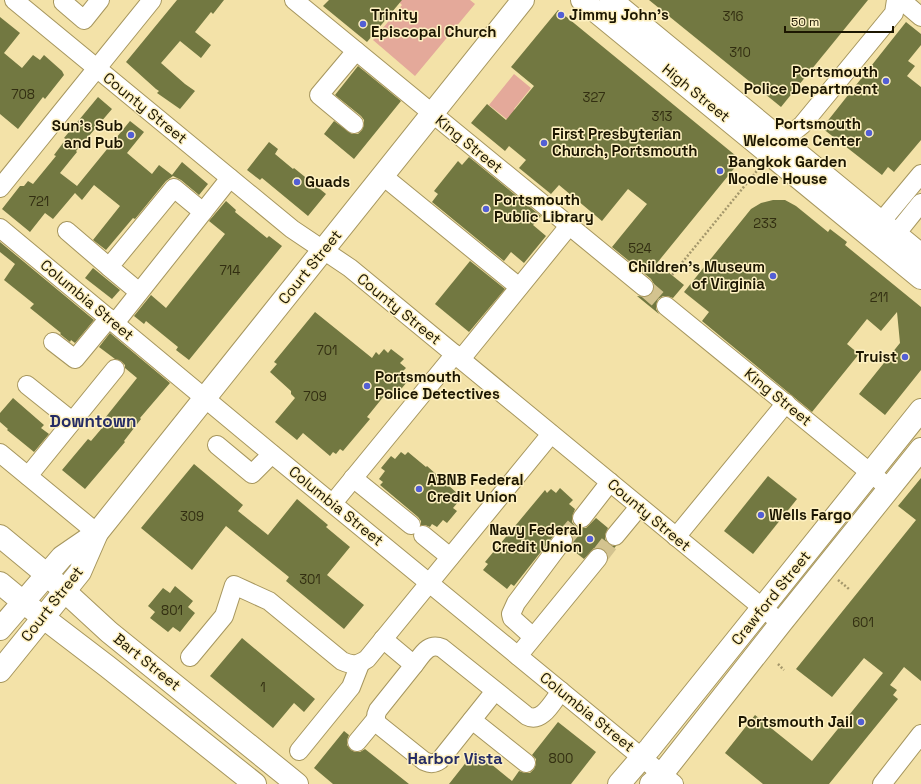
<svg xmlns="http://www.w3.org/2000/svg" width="921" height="784" font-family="'Space Grotesk',sans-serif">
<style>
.green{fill:#e4a99a}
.building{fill:#727841}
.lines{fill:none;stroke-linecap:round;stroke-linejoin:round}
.minor-tunnel{stroke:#d3c38f;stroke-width:18;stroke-dasharray:18 9;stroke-linecap:butt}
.minor-casing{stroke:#a6965e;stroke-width:20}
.major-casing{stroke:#a6965e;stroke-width:24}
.path{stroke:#a4976b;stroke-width:2.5;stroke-dasharray:2 2;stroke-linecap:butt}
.minor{stroke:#fff;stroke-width:18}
.major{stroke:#fff;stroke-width:22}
.poi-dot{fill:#535fd5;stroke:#fdf0c1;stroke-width:1.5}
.labels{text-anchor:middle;stroke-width:3;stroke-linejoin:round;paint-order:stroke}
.number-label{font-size:13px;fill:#322e11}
.poi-label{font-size:15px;font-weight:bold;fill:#1c1601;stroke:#fdf0c1;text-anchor:start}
.street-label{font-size:15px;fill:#1c1601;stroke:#fdf0c1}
.neighbourhood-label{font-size:16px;font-weight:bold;fill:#252c65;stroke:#fdf0c1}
.quarter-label{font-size:17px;font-weight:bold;fill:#252c65;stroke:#fdf0c1}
</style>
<rect width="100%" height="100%" fill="#f3e2a8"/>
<g class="green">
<polygon points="397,0 470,0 475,4 415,76 373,40 402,5"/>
<polygon points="514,74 531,88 514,109 527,120 519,129 489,105"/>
</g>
<g class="building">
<polygon points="177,0 224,0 213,14 211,12 195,32 211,45 201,58 180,41 161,63 185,84 195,91 180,109 157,93 159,91 156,89 157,88 156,89 126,62"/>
<polygon points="329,0 402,0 367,42 323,6"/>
<polygon points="649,0 868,0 781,107"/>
<polygon points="558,10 741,160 657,263 684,285 673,298 667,296 663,296 658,299 656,305 656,309 659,314 637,296 647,297 652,293 654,288 654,284 651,279 612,247 647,204 628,189 602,221 559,185 551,194 519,168 526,160 509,146 505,151 471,123 487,104 506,120 534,86 511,67"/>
<polygon points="0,17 20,33 4,53 22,68 33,55 40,60 44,55 62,71 64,75 45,99 43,97 18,129 0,114"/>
<polygon points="906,22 921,34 921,45 908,61 915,66 907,76 921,87 921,140 894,172 888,167 882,175 822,128"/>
<polygon points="358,66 401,101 354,159 324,134 334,121 352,134 358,134 362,130 364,125 364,120 361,116 335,95"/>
<polygon points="98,97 112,109 76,151 77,152 60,173 77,186 130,121 144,132 127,153 152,174 159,165 172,175 182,162 208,184 199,195 181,180 173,176 166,181 135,219 133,218 106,250 93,240 120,206 94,185 82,200 75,193 53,219 45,213 30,232 2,209 20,186 24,186 28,181 33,184 56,156 54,155 66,139 64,138"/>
<polygon points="269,142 278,149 275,154 293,169 294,168 326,194 308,216 262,178 260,180 247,170"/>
<polygon points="469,157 541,216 533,225 546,236 524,263 511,252 504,261 432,202 438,194 434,191 458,161 462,165"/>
<polygon points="773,200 785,200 796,206 828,232 830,229 847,242 845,245 921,307 921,370 885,415 859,394 900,343 897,312 881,331 867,319 847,344 859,354 812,412 702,321 709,312 684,292 751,209 761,203"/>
<polygon points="226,201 236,210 235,212 267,238 269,236 282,246 189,360 176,350 178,347 146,321 144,324 134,316 151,295 166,308 225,234 209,221"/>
<polygon points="0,242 94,320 75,343 71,340 70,342 60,334 61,333 30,308 34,304 4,280 15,264 0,252"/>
<polygon points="470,261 505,289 469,332 435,304"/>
<polygon points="93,268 120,290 112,299 85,278"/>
<polygon points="315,312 372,358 376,352 379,355 384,349 388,353 391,349 404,359 400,363 406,368 403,371 411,377 393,399 391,398 389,400 384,396 367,417 370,419 343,451 340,449 336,454 333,452 330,456 303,433 297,440 275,422 295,398 291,394 291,391 270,372 277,364 274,362"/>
<polygon points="110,333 170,383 140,418 141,419 124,441 125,442 85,489 62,470 88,439 91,441 108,421 105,418 137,378 125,368 125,365 121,361 115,359 99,347"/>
<polygon points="13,398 44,425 41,428 49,434 34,452 7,430 8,429 0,422 0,413"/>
<polygon points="401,452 405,455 408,452 426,467 427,466 458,494 455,497 459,501 453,508 457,511 447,523 443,520 437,527 432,524 430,527 425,525 421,525 421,521 418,517 380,485 383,482 379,479 385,471 381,468 391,456 395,459"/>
<polygon points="194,464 243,505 238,511 268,535 297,499 328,525 326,527 350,547 327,575 364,605 344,629 286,581 289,577 226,526 192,570 141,528"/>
<polygon points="768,476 797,499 753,554 724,531"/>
<polygon points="921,478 921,681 904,667 890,685 897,690 893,695 898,699 829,784 763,784 725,753 755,715 812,761 883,673 864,658 832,697 796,669 916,520 898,506"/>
<polygon points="560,488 573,500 569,504 575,509 572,517 572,522 575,526 580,528 586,528 596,518 608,528 605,535 605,539 608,544 613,546 616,546 608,555 604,550 599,548 594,548 584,559 570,548 573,541 572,536 570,532 565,530 559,530 555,534 514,586 511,584 507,589 483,570 488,564 485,562 545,490 547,493 551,489 556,493"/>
<polygon points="175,586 193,601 188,607 195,613 180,632 173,627 168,632 150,618 155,612 148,606 163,588 170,593"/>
<polygon points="242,638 315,699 304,712 294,703 273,728 210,676"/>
<polygon points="558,722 596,752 571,784 449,784 475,751 512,781 519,771 525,773 530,773 534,769 536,764 536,759 532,755"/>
<polygon points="344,731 349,735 347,740 347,745 351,750 355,752 360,752 365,749 409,784 333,784 314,768"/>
</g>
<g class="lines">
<g class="minor-tunnel">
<polyline points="644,287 666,306"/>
<polyline points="563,540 582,518"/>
<polyline points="598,558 615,536"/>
</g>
<g class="minor-casing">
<g id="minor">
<polyline points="14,0 292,229 350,268 781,623"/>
<polyline points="294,0 644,287"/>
<polyline points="901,0 921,17"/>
<polyline points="63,2 84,20 100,0"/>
<polyline points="354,124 319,95 356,51"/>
<polyline points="774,151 782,141 802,125 894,13 896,0"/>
<polyline points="383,176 519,287"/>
<polyline points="0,188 152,0"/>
<polyline points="881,222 921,174"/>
<polyline points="0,228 272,454 674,784"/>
<polyline points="67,231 109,267"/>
<polyline points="896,234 921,203"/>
<polyline points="139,292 109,267 174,188 203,212"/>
<polyline points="666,306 889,488"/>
<polyline points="115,323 230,178"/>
<polyline points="53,342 75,359 109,318"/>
<polyline points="461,359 569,226"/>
<polyline points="27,385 72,421"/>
<polyline points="217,445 252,474 272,454"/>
<polyline points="0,453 97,533"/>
<polyline points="28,476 115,369"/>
<polyline points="353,478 411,525"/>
<polyline points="333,503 455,354"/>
<polyline points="582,518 610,482"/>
<polyline points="423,535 450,557"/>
<polyline points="615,536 639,507"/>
<polyline points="676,537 786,403"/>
<polyline points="533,637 512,618 511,614 516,603 563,540"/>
<path d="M383,639L414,665C422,655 428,642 442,648L527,716C542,724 553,701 561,691"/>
<polyline points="518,656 598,558"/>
<path d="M190,657L224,616L234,585L269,601L342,661C353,666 358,665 367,659L551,434"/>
<path d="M414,665L378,710C375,716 375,720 379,725L424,761C431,764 434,764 440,760L495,691"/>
<polyline points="472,720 526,763"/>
<polyline points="357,742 376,719"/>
<polyline points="299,751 351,687 360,664"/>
<polyline points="882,784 921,734"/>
</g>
</g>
<g class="major-casing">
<g id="major">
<polyline points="582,0 921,278"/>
<polyline points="611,0 921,255"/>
<polyline points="0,536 46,574 109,632 297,784"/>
<polyline points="0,583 23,602 108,667 255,784"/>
<polyline points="0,629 62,557 97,533"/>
<polyline points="0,671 80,572 97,533 523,0"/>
<polyline points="619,784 650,748 921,410"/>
<polyline points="651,784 662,774 781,623 921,449"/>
</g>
</g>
<g class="path">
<polyline points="672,275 760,167"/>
<polyline points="838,580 849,589"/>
<polyline points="778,664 784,670"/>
</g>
<use href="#minor" class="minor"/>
<use href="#major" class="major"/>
</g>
<g class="poi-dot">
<circle cx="561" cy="15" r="4"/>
<circle cx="363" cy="24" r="4"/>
<circle cx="886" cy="81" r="4"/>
<circle cx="869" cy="133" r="4"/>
<circle cx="131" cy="135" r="4"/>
<circle cx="544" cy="143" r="4"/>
<circle cx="720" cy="171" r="4"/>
<circle cx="297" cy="182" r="4"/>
<circle cx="486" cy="209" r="4"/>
<circle cx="773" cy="276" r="4"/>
<circle cx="905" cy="357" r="4"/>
<circle cx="367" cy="386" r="4"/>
<circle cx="419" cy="489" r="4"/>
<circle cx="761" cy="515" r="4"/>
<circle cx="590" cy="539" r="4"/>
<circle cx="861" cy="722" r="4"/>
</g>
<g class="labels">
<g class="number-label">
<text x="733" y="21">316</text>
<text x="740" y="57">310</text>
<text x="23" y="99">708</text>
<text x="594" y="102">327</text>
<text x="662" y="121">313</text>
<text x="39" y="206">721</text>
<text x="765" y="228">233</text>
<text x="640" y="253">524</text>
<text x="230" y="275">714</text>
<text x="879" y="302">211</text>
<text x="327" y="355">701</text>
<text x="315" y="401">709</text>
<text x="192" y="521">309</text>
<text x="310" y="584">301</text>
<text x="172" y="615">801</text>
<text x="863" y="627">601</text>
<text x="263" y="692">1</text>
<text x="561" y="763">800</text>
</g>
<g class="poi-label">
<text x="371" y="20">Trinity<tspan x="371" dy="17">Episcopal Church</tspan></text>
<text x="569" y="20">Jimmy John's</text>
<text x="878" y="77" text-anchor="end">Portsmouth<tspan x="878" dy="17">Police Department</tspan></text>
<text x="861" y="129" text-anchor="end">Portsmouth<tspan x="861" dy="17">Welcome Center</tspan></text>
<text x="123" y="131" text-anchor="end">Sun's Sub<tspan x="123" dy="17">and Pub</tspan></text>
<text x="552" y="139">First Presbyterian<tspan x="552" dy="17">Church, Portsmouth</tspan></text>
<text x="728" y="167">Bangkok Garden<tspan x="728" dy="17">Noodle House</tspan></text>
<text x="305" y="187">Guads</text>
<text x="494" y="205">Portsmouth<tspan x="494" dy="17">Public Library</tspan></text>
<text x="765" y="272" text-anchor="end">Children's Museum<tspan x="765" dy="17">of Virginia</tspan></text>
<text x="897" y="362" text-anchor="end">Truist</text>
<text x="375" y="382">Portsmouth<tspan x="375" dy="17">Police Detectives</tspan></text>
<text x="427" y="485">ABNB Federal<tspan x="427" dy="17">Credit Union</tspan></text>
<text x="769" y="520">Wells Fargo</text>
<text x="582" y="535" text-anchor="end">Navy Federal<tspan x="582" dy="17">Credit Union</tspan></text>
<text x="853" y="727" text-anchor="end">Portsmouth Jail</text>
</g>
<g class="street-label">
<text transform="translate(696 93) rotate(39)" y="5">High Street</text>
<text transform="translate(145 108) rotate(39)" y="5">County Street</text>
<text transform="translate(469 144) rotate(39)" y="5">King Street</text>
<text transform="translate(310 267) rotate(-51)" y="5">Court Street</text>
<text transform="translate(87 300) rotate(40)" y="5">Columbia Street</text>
<text transform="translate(399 309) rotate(39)" y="5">County Street</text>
<text transform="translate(778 397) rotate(39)" y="5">King Street</text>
<text transform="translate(336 506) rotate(39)" y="5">Columbia Street</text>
<text transform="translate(649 515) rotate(40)" y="5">County Street</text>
<text transform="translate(771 598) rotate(-51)" y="5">Crawford Street</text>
<text transform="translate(52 604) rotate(-52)" y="5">Court Street</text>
<text transform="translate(147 662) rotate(39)" y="5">Bart Street</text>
<text transform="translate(587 712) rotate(39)" y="5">Columbia Street</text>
</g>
<g class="neighbourhood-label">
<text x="455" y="764">Harbor Vista</text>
</g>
<g class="quarter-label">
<text x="93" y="427">Downtown</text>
</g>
</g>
<path d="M785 26v6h108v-6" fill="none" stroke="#1c1601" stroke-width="2"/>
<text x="791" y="26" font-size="12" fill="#1c1601" stroke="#fdf0c1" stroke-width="3" paint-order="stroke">50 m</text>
</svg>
